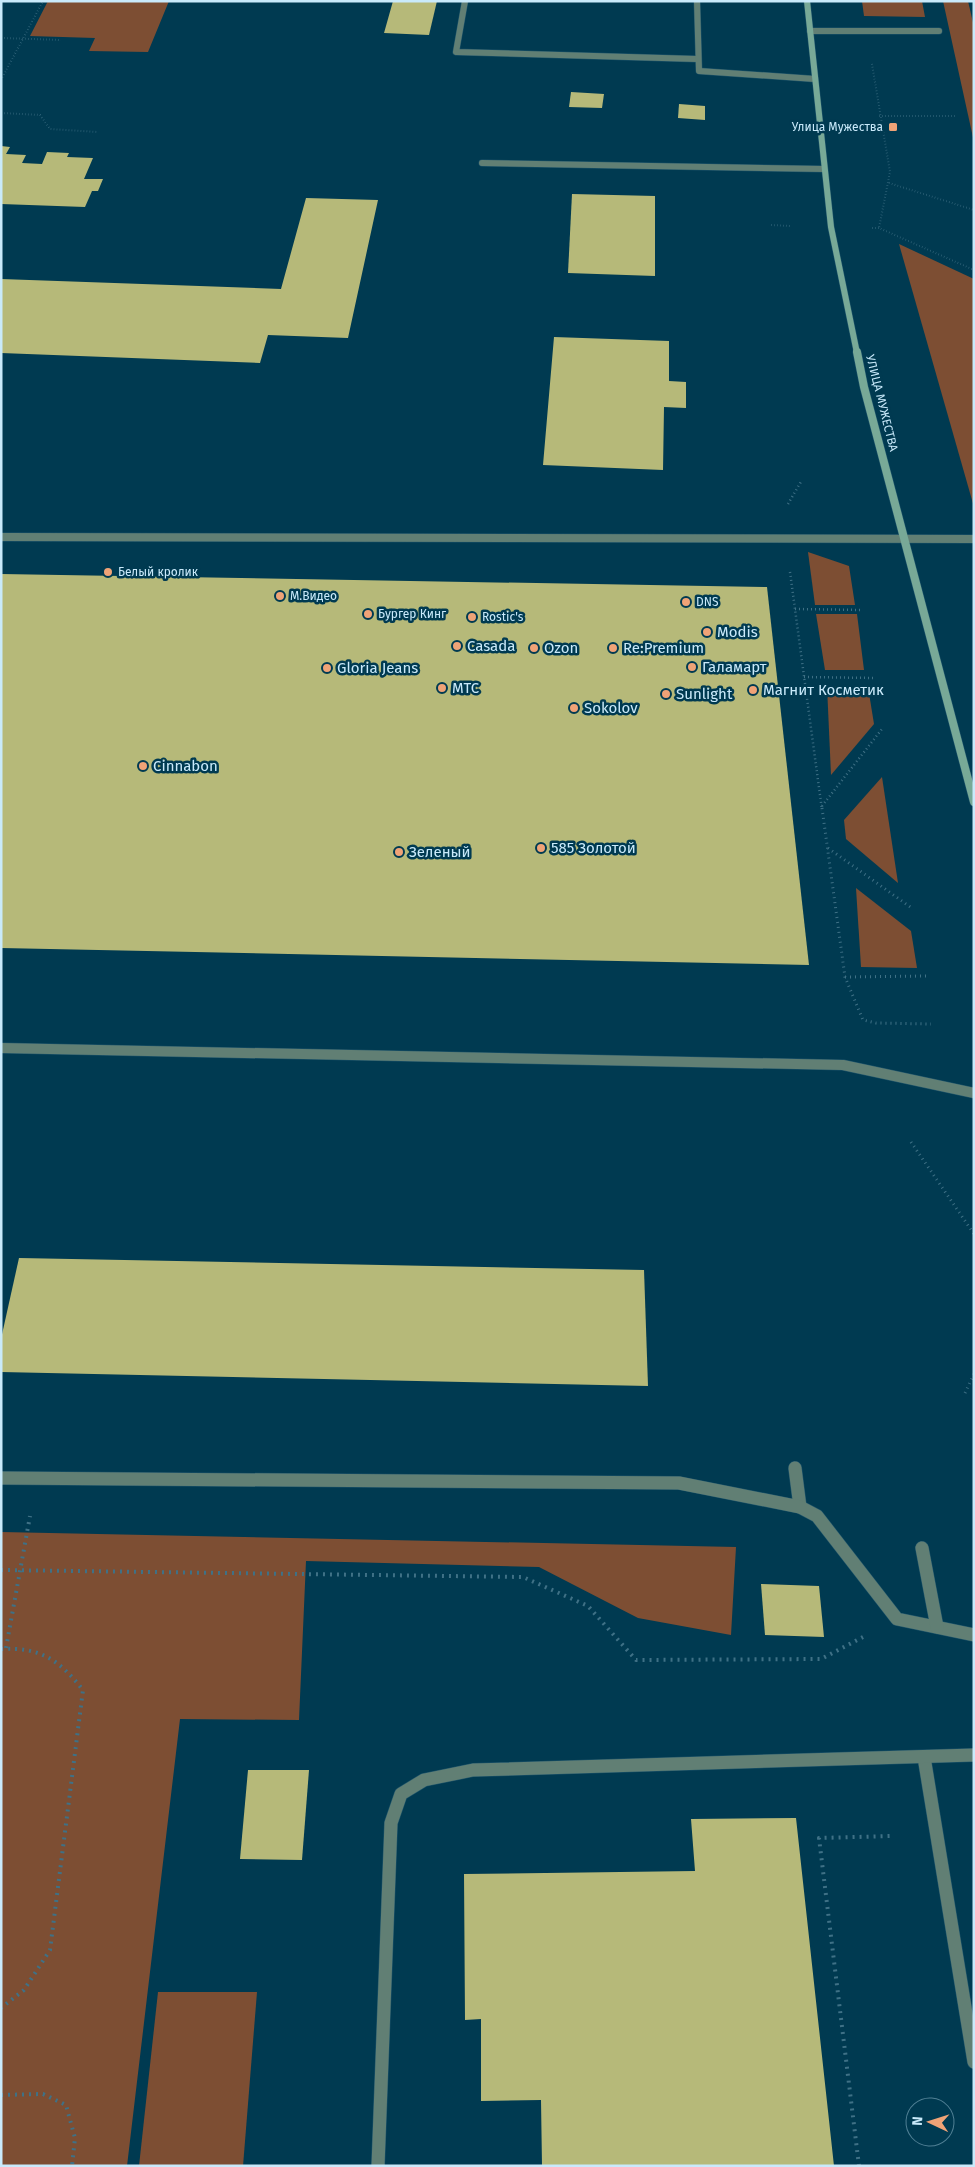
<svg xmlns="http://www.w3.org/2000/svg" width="975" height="2167" font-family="'Fira Sans',sans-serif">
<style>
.green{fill:#7d4e33}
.building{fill:#b6b979}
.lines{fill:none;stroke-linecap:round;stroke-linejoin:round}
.lane-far3-casing{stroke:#20566c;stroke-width:7}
.lane-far2-casing{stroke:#20566c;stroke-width:9}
.lane-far1-casing{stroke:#20566c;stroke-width:11}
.lane-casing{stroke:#20566c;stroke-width:14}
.secondary-far1-casing{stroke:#20566c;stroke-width:7}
.secondary-casing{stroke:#20566c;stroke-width:9}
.path-far3{stroke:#3f7186;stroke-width:2;stroke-dasharray:0.5 2.5;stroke-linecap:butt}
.path-far2{stroke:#3f7186;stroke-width:2.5;stroke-dasharray:1 3;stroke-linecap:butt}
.path-far1{stroke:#3f7186;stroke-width:3;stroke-dasharray:1 4;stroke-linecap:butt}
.path{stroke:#3f7186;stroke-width:4;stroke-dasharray:2 5;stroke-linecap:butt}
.lane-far3{stroke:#617f74;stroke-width:6}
.lane-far2{stroke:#617f74;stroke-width:8}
.lane-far1{stroke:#617f74;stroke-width:10}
.lane{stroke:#617f74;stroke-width:13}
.secondary-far1{stroke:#78a997;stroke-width:6}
.secondary{stroke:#78a997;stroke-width:8}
.poi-dot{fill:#efa377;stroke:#003a51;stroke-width:2}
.labels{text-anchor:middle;stroke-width:5;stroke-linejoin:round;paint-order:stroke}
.far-poi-label{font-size:12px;fill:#c9eafb;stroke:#003a51;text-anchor:start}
.far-street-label{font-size:12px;fill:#c9eafb;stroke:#003a51}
.poi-label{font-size:15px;fill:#c9eafb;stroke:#003a51;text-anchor:start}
</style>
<rect width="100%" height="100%" fill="#003a51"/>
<g class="green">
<polygon points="48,1 169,1 148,52 89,51 95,38 30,36"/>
<polygon points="862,1 922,1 925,17 864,16"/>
<polygon points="943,1 968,1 974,27 974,142"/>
<polygon points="899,244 974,279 974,507"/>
<polygon points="808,552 849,566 855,605 815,605"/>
<polygon points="816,614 857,614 864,670 825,670"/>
<polygon points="827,686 868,687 874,724 831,775"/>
<polygon points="882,777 898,883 846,839 844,820"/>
<polygon points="856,888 911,931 917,968 861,967"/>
<polygon points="1,1532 736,1547 731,1635 638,1618 539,1567 306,1561 299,1720 180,1719 127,2166 1,2166"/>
<polygon points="158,1992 257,1992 243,2166 139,2166"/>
</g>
<g class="building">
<polygon points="393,1 437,1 429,35 384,33"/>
<polygon points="571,92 604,94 602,108 569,107"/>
<polygon points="679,104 705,106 705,120 678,118"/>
<polygon points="1,146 10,147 6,154 26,155 22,163 42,164 47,152 69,153 67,157 93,158 84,179 103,179 98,191 92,191 85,207 1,204"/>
<polygon points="572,194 655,196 655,276 568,273"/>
<polygon points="306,198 378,200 348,338 268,335 260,363 1,353 1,279 281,289"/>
<polygon points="554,337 669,341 669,381 686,382 686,408 664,407 663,470 543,465"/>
<polygon points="1,574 767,587 809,965 1,948"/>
<polygon points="19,1258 644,1270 648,1386 1,1372 1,1339"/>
<polygon points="761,1584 819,1586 824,1637 765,1635"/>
<polygon points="248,1770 309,1770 302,1860 240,1859"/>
<polygon points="796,1818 834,2166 542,2166 541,2100 481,2101 481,2019 465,2020 464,1874 695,1871 691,1819"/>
</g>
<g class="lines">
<g class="lane-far3-casing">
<g id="lane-far3">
<polyline points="465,1 456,52 697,59"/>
<polyline points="697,1 699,71 815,79"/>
<polyline points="810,31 939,31"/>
<polyline points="482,163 824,169"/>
</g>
</g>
<g class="lane-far2-casing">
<polyline id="lane-far2" points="1,537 974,539"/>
</g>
<g class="lane-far1-casing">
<polyline id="lane-far1" points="1,1048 843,1065 974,1093"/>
</g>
<g class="lane-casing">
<g id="lane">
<polyline points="795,1468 800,1507"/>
<polyline points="1,1478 679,1483 800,1507 817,1516 897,1619 974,1635"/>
<polyline points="922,1548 937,1627"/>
<polyline points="924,1757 974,2062"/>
<polyline points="378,2166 391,1823 401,1794 424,1780 473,1770 974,1755"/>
</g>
</g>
<g class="secondary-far1-casing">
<polyline id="secondary-far1" points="807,1 831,227 857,353"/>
</g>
<g class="secondary-casing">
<polyline id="secondary" points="857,352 864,387 974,802"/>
</g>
<g class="path-far3">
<polyline points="1,38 61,40"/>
<polyline points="872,64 890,172 879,228"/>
<polyline points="1,80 43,1"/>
<polyline points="1,113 40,115 50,129 98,132"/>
<polyline points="879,116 956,116"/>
<polyline points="889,183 974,210"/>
<polyline points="771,225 790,226"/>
<polyline points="872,228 879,228 974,270"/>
</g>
<g class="path-far2">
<polyline points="788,504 802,480"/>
<polyline points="790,572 822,810"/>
<polyline points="795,609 862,610"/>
<polyline points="804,677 874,678"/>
<polyline points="822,806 882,729"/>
</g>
<g class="path-far1">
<polyline points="822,808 845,977 863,1020 876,1023 931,1024"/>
<polyline points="828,848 913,909"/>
<polyline points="845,977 926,976"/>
<polyline points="911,1142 974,1234"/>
<polyline points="965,1393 974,1374"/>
</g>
<g class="path">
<polyline points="1,1570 523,1577 588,1606 636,1660 821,1659 863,1637"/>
<polyline points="6,1648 30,1516"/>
<path d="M1,1649C41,1647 59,1660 83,1690L50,1950L24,1990L1,2008"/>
<polyline points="1,2095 43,2094 66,2105 75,2138 72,2166"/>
<polyline points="859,2166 819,1838 892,1836"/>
</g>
<use href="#lane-far3" class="lane-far3"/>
<use href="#lane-far2" class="lane-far2"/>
<use href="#lane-far1" class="lane-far1"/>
<use href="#lane" class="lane"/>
<use href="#secondary-far1" class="secondary-far1"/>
<use href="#secondary" class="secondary"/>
</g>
<g class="poi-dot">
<rect x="888" y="122" width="10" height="10" rx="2.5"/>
<circle cx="108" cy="572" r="5"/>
<circle cx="280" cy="596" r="5"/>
<circle cx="686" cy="602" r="5"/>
<circle cx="368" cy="614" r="5"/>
<circle cx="472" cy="617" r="5"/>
<circle cx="707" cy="632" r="5"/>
<circle cx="457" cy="646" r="5"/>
<circle cx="534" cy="648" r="5"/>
<circle cx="613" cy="648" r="5"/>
<circle cx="692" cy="667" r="5"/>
<circle cx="327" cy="668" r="5"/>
<circle cx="442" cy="688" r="5"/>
<circle cx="753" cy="690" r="5"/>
<circle cx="666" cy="694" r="5"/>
<circle cx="574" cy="708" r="5"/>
<circle cx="143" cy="766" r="5"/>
<circle cx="541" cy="848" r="5"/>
<circle cx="399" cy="852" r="5"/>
</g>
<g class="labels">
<g class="far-poi-label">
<text x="883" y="131" text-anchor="end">Улица Мужества</text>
<text x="118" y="576">Белый кролик</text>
<text x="290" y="600">М.Видео</text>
<text x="696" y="606">DNS</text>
<text x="378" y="618">Бургер Кинг</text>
<text x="482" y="621">Rostic's</text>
</g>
<g class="far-street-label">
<text transform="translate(882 403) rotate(76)" y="4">УЛИЦА МУЖЕСТВА</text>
</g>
<g class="poi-label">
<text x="717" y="637">Modis</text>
<text x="467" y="651">Casada</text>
<text x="544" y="653">Ozon</text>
<text x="623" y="653">Re:Premium</text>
<text x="702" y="672">Галамарт</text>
<text x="337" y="673">Gloria Jeans</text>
<text x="452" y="693">МТС</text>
<text x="763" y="695">Магнит Косметик</text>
<text x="676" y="699">Sunlight</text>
<text x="584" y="713">Sokolov</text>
<text x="153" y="771">Cinnabon</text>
<text x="551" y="853">585 Золотой</text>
<text x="409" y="857">Зеленый</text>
</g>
</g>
<rect width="975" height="2167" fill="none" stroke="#c9eafb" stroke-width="5"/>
<g transform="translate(930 2122) rotate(274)"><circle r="24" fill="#003a51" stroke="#508095"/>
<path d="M0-4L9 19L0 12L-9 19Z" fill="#efa377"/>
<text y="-8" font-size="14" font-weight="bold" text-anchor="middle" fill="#c9eafb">N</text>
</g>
</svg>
